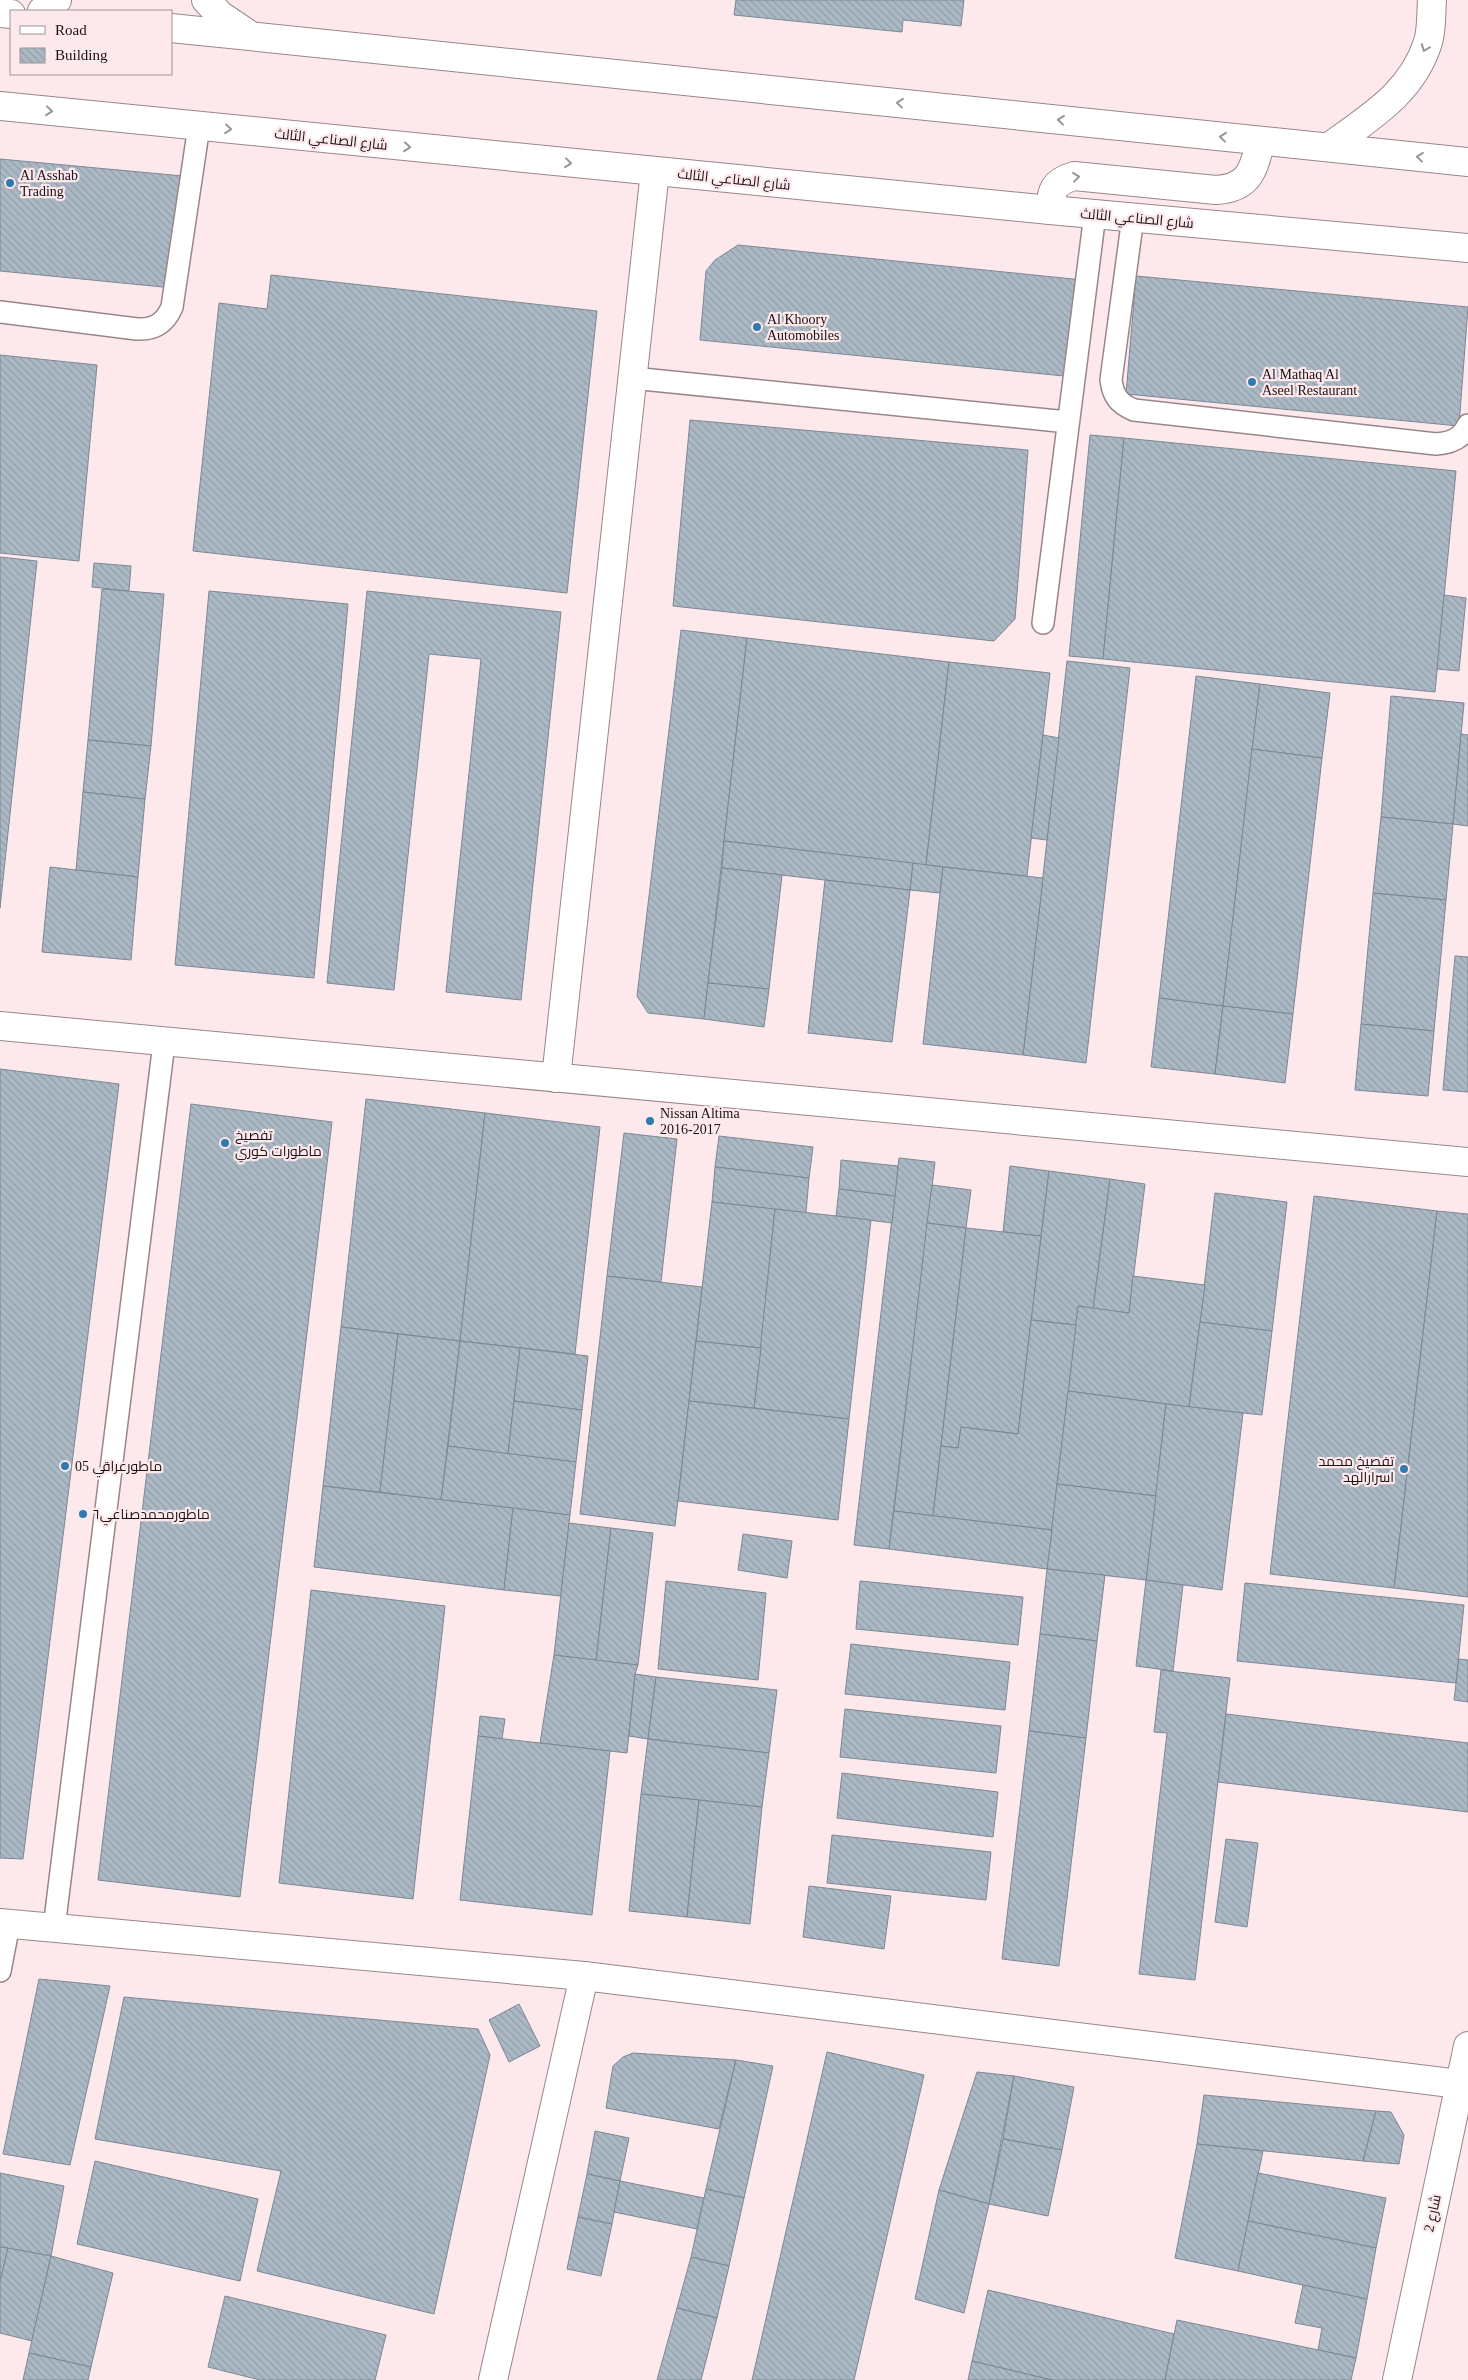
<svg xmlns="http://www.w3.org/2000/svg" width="1468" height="2380" font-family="'Times New Roman',Cairo,serif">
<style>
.building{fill:url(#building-back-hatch);stroke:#7b8894}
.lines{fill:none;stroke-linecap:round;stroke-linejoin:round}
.lane-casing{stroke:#99868a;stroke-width:24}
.street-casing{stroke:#99868a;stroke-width:30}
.primary-casing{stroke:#99868a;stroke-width:30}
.lane{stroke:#fff;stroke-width:21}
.street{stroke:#fff;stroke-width:28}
.primary{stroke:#fff;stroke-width:28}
.oneway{stroke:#989595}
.poi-dot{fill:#317aae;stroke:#fde8ec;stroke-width:2}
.labels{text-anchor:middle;stroke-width:4.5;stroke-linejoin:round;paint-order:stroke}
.street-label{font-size:14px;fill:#1a1314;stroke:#fde8ec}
.poi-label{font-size:14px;fill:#1a1314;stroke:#fde8ec;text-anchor:start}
</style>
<defs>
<pattern id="building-back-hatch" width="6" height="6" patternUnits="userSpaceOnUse" patternTransform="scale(1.25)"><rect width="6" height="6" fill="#abb9c5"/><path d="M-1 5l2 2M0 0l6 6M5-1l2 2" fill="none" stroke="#939ea8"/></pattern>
</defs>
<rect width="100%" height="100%" fill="#fde8ec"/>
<g class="building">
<polygon points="736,0 964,0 961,26 903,20 902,32 734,15"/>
<polygon points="0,159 183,176 173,288 0,271"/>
<polygon points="738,245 1083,280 1074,377 700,340 706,271 715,260"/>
<polygon points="271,275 597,311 567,593 193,551 219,303 267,309"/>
<polygon points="1136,276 1468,307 1459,426 1126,394"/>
<polygon points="0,355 97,365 79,561 0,553"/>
<polygon points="690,420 1028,450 1015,619 994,641 673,606"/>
<polygon points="1090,435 1124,438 1103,659 1069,656"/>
<polygon points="1124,438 1456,471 1435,692 1103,659"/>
<polygon points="0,557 37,561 0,908"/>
<polygon points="94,563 131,566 129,591 92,587"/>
<polygon points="102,589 164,594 151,746 88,740"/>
<polygon points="209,591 348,604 314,978 175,965"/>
<polygon points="367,591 561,612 521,1000 446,992 481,659 429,654 394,990 327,983"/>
<polygon points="1444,595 1466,598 1459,671 1437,669"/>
<polygon points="681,630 747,638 704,1019 648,1013 637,996"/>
<polygon points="747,638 949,662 926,865 724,841"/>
<polygon points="1067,661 1130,668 1086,1063 1023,1055"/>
<polygon points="949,662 1050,673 1027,876 926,865"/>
<polygon points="1196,676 1260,684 1223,1006 1159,998"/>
<polygon points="1260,684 1330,693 1322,758 1252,749"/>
<polygon points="1391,696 1464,703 1453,824 1381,817"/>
<polygon points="1461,734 1468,735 1468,826 1453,824"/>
<polygon points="1043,735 1059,738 1047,840 1031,838"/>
<polygon points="88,740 151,746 145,799 83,792"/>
<polygon points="1252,749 1322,758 1293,1014 1223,1006"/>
<polygon points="83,792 145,799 138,877 76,870"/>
<polygon points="1381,817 1453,824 1446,900 1373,893"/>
<polygon points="724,841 913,863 910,890 722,868"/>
<polygon points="913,863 943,867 940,893 910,890"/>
<polygon points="50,867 138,877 131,960 42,952"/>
<polygon points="943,867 1043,878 1023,1055 923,1044"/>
<polygon points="722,868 782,875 769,989 708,983"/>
<polygon points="825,880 910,890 892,1042 808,1033"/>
<polygon points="1373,893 1446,900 1434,1031 1361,1024"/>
<polygon points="1455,956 1468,957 1468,1092 1443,1090"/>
<polygon points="708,983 769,989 764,1027 704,1019"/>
<polygon points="1159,998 1223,1006 1215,1074 1151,1067"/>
<polygon points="1223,1006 1293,1014 1285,1083 1215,1074"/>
<polygon points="1361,1024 1434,1031 1428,1096 1355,1090"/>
<polygon points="0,1069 119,1084 23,1859 0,1858"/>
<polygon points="366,1099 485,1113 460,1341 341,1327"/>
<polygon points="191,1104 332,1122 240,1897 98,1880"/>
<polygon points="485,1113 600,1127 575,1354 460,1341"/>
<polygon points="624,1133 677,1139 661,1282 607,1276"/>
<polygon points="719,1136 813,1147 809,1178 715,1167"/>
<polygon points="899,1158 935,1162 889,1549 854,1545"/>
<polygon points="841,1160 898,1166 895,1196 839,1189"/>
<polygon points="1010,1166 1049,1171 1041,1236 1003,1232"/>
<polygon points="715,1167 809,1178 806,1213 712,1202"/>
<polygon points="1049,1171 1110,1179 1093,1309 1078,1306 1076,1325 1031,1320"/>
<polygon points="1110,1179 1145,1184 1129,1313 1093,1309"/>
<polygon points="932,1185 971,1190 966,1228 927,1223"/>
<polygon points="839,1189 895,1196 892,1223 836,1216"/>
<polygon points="1215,1193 1287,1202 1272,1331 1200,1322"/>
<polygon points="1314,1196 1437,1211 1394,1588 1270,1574"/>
<polygon points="712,1202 775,1209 761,1348 696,1341"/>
<polygon points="775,1209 871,1220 849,1419 754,1408"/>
<polygon points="1437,1211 1468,1214 1468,1597 1394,1588"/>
<polygon points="927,1223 966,1228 933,1516 894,1511"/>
<polygon points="966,1228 1041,1236 1018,1434 961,1427 958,1448 941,1446"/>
<polygon points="607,1276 702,1287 675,1526 580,1514"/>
<polygon points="1133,1276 1205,1285 1189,1407 1068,1391 1078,1306 1129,1313"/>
<polygon points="1031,1320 1076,1325 1052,1530 933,1516 941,1446 958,1448 961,1427 1018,1434"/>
<polygon points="1200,1322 1272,1331 1262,1415 1189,1407"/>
<polygon points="341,1327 398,1334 380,1492 323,1486"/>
<polygon points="398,1334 460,1341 441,1500 380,1492"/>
<polygon points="460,1341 520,1348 508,1454 448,1446"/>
<polygon points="696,1341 761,1348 754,1408 689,1401"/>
<polygon points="520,1348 588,1356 582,1410 514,1401"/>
<polygon points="1068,1391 1166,1404 1156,1496 1057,1484"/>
<polygon points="514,1401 582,1410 576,1462 508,1454"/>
<polygon points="689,1401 849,1419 838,1520 678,1501"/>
<polygon points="1166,1404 1243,1413 1222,1590 1146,1580"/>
<polygon points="448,1446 576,1462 570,1515 441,1500"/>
<polygon points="1057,1484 1156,1496 1146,1580 1047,1569"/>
<polygon points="323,1486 513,1508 504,1590 314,1567"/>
<polygon points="513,1508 570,1515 561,1596 504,1590"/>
<polygon points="894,1511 1052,1530 1047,1569 889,1549"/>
<polygon points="569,1523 611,1528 596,1661 554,1655"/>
<polygon points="611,1528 653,1533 638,1665 596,1661"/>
<polygon points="743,1534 792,1541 787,1578 738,1570"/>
<polygon points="1047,1569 1105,1575 1097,1641 1040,1634"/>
<polygon points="1146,1580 1183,1585 1173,1671 1136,1666"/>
<polygon points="666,1581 766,1593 758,1680 658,1669"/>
<polygon points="860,1581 1023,1597 1018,1645 856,1629"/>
<polygon points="1245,1583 1464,1605 1456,1683 1237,1661"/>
<polygon points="311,1590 445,1606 413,1899 279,1883"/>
<polygon points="1040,1634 1097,1641 1086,1738 1029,1731"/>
<polygon points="851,1644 1010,1662 1005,1710 845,1694"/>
<polygon points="554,1655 638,1665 635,1674 627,1753 540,1743"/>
<polygon points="1459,1659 1468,1660 1468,1702 1454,1700"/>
<polygon points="1161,1670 1230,1678 1195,1980 1139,1974 1167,1733 1154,1732"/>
<polygon points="635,1674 656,1677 648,1739 629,1736"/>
<polygon points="656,1677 777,1690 769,1753 648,1739"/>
<polygon points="845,1709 1001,1726 996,1773 840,1757"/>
<polygon points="1226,1714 1468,1743 1468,1812 1218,1782"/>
<polygon points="480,1716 505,1719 502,1739 478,1736"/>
<polygon points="1029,1731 1086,1738 1059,1966 1002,1959"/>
<polygon points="478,1736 610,1751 592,1915 460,1900"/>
<polygon points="648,1739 769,1753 762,1807 641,1794"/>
<polygon points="842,1773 998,1792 993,1837 837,1818"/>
<polygon points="641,1794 699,1800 687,1917 629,1911"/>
<polygon points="699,1800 762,1807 750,1924 687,1917"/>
<polygon points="832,1835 991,1852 986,1900 827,1883"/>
<polygon points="1226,1839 1258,1843 1247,1927 1215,1922"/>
<polygon points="809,1886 891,1896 884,1949 803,1937"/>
<polygon points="39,1979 110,1986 70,2165 3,2154"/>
<polygon points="124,1997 478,2029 490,2055 434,2314 257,2271 281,2171 95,2139"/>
<polygon points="519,2004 540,2046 509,2062 489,2020"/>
<polygon points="827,2052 924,2075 854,2380 752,2380"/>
<polygon points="633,2053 736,2060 719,2129 606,2108 613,2066 623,2057"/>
<polygon points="736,2060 773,2066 744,2198 706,2189"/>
<polygon points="977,2072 1014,2076 989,2204 939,2190"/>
<polygon points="1014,2076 1074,2087 1062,2150 1003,2139"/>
<polygon points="1204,2095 1376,2111 1363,2161 1197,2144"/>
<polygon points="1376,2111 1391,2112 1404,2135 1399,2164 1363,2161"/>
<polygon points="595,2131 629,2138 620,2181 587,2174"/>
<polygon points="1003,2139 1062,2150 1048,2216 989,2204"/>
<polygon points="1197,2144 1263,2151 1238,2271 1175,2258"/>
<polygon points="95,2161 258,2199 240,2281 77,2244"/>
<polygon points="0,2173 64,2186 51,2256 0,2247"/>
<polygon points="1258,2173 1386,2198 1376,2248 1248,2221"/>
<polygon points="587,2174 620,2181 612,2224 578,2217"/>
<polygon points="620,2181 704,2198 697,2229 614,2212"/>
<polygon points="706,2189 744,2198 729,2266 691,2257"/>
<polygon points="939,2190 989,2204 964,2313 915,2299"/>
<polygon points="578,2217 612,2224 601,2276 567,2269"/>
<polygon points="1248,2221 1376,2248 1367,2299 1238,2271"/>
<polygon points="0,2247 8,2248 0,2282"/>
<polygon points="8,2248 51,2256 32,2341 0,2333 0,2282"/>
<polygon points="51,2256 113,2273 91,2367 29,2353"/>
<polygon points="691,2257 729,2266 717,2318 677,2308"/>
<polygon points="1303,2285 1367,2299 1356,2358 1318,2350 1322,2328 1295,2323"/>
<polygon points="988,2290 1174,2334 1165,2380 1052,2380 972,2361"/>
<polygon points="225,2296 386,2335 375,2380 260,2380 208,2367"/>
<polygon points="677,2308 717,2318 701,2380 657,2380"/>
<polygon points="1177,2320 1356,2358 1351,2380 1165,2380"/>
<polygon points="29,2353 91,2367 88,2380 23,2380"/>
<polygon points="972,2361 1052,2380 968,2380"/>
</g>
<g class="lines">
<g class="lane-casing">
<g id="lane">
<path d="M1133,217L1111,380C1113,396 1119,404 1134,410L1436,444C1450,443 1462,439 1468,425"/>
<path d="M0,312L137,329C155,330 165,323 172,307L199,126"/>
<polyline points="632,378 1068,422"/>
<polyline points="1043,623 1095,214"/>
<polyline points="54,1928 164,1043"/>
<polyline points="0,1971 9,1924"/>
</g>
</g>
<g class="street-casing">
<g id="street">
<polyline points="206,0 220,15 251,36"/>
<polyline points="42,11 57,0"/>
<path d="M1329,147C1370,117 1412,93 1428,42C1432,29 1431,13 1432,0"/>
<polyline points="0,1026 1468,1162"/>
<polyline points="556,1078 655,171"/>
<polyline points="0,1923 584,1976 1459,2084"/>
<polyline points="493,2380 584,1976"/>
<polyline points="1397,2380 1468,2046"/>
</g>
</g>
<g class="primary-casing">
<g id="primary">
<polyline points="0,13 11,14"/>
<polyline points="171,28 1468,162"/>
<polyline points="0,106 1050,210 1468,248"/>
<path d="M1050,210C1051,190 1054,182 1074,176L1216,190C1250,188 1253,170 1261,141"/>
</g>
</g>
<use href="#lane" class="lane"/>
<use href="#street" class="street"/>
<use href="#primary" class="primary"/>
</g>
<defs><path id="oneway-chevron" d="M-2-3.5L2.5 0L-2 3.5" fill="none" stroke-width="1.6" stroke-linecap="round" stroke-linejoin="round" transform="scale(1.25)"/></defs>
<g class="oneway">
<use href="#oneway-chevron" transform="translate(1425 48) rotate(111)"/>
<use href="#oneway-chevron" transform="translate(900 103) rotate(-174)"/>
<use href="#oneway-chevron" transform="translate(49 111) rotate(6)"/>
<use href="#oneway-chevron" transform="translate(1061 120) rotate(-174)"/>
<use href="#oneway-chevron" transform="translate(228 129) rotate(6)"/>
<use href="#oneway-chevron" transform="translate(1223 137) rotate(-174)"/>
<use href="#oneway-chevron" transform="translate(407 147) rotate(6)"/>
<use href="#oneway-chevron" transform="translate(1420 157) rotate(-174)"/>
<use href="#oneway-chevron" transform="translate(568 163) rotate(6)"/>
<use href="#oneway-chevron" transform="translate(1076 177) rotate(-7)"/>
</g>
<g class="poi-dot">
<circle cx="10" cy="183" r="5"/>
<circle cx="757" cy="327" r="5"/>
<circle cx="1252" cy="382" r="5"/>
<circle cx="650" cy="1121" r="5"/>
<circle cx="225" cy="1143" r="5"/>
<circle cx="65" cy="1466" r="5"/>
<circle cx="1404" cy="1469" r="5"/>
<circle cx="83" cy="1514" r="5"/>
</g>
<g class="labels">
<g class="street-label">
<text transform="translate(331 139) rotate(6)" y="5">شارع الصناعي الثالث</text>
<text transform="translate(734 179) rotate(6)" y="5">شارع الصناعي الثالث</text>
<text transform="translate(1137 218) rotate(5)" y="5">شارع الصناعي الثالث</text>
<text transform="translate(1432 2213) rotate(-78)" y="5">شارع 2</text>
</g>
<g class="poi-label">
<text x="20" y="180">Al Asshab<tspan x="20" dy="16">Trading</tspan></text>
<text x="767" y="324">Al Khoory<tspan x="767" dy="16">Automobiles</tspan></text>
<text x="1262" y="379">Al Mathaq Al<tspan x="1262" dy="16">Aseel Restaurant</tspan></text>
<text x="660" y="1118">Nissan Altima<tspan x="660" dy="16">2016-2017</tspan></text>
<text x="235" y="1140">تفصيخ<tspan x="235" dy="16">ماطورات كوري</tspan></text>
<text x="1394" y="1466" text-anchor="end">تفصيخ محمد<tspan x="1394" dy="16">اسرارالهد</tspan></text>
<text x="75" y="1471">ماطورعراقي 05</text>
<text x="93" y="1519">ماطورمحمدصناعي٦</text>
</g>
</g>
<rect x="10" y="10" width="162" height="65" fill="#fde8ec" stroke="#a29396"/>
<rect x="20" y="26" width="25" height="8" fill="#ffffff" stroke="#a29396"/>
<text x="55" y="35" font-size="15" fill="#1a1314">Road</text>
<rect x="20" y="48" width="25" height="15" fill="url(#building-back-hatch)" stroke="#a29396"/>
<text x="55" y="60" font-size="15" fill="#1a1314">Building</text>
</svg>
